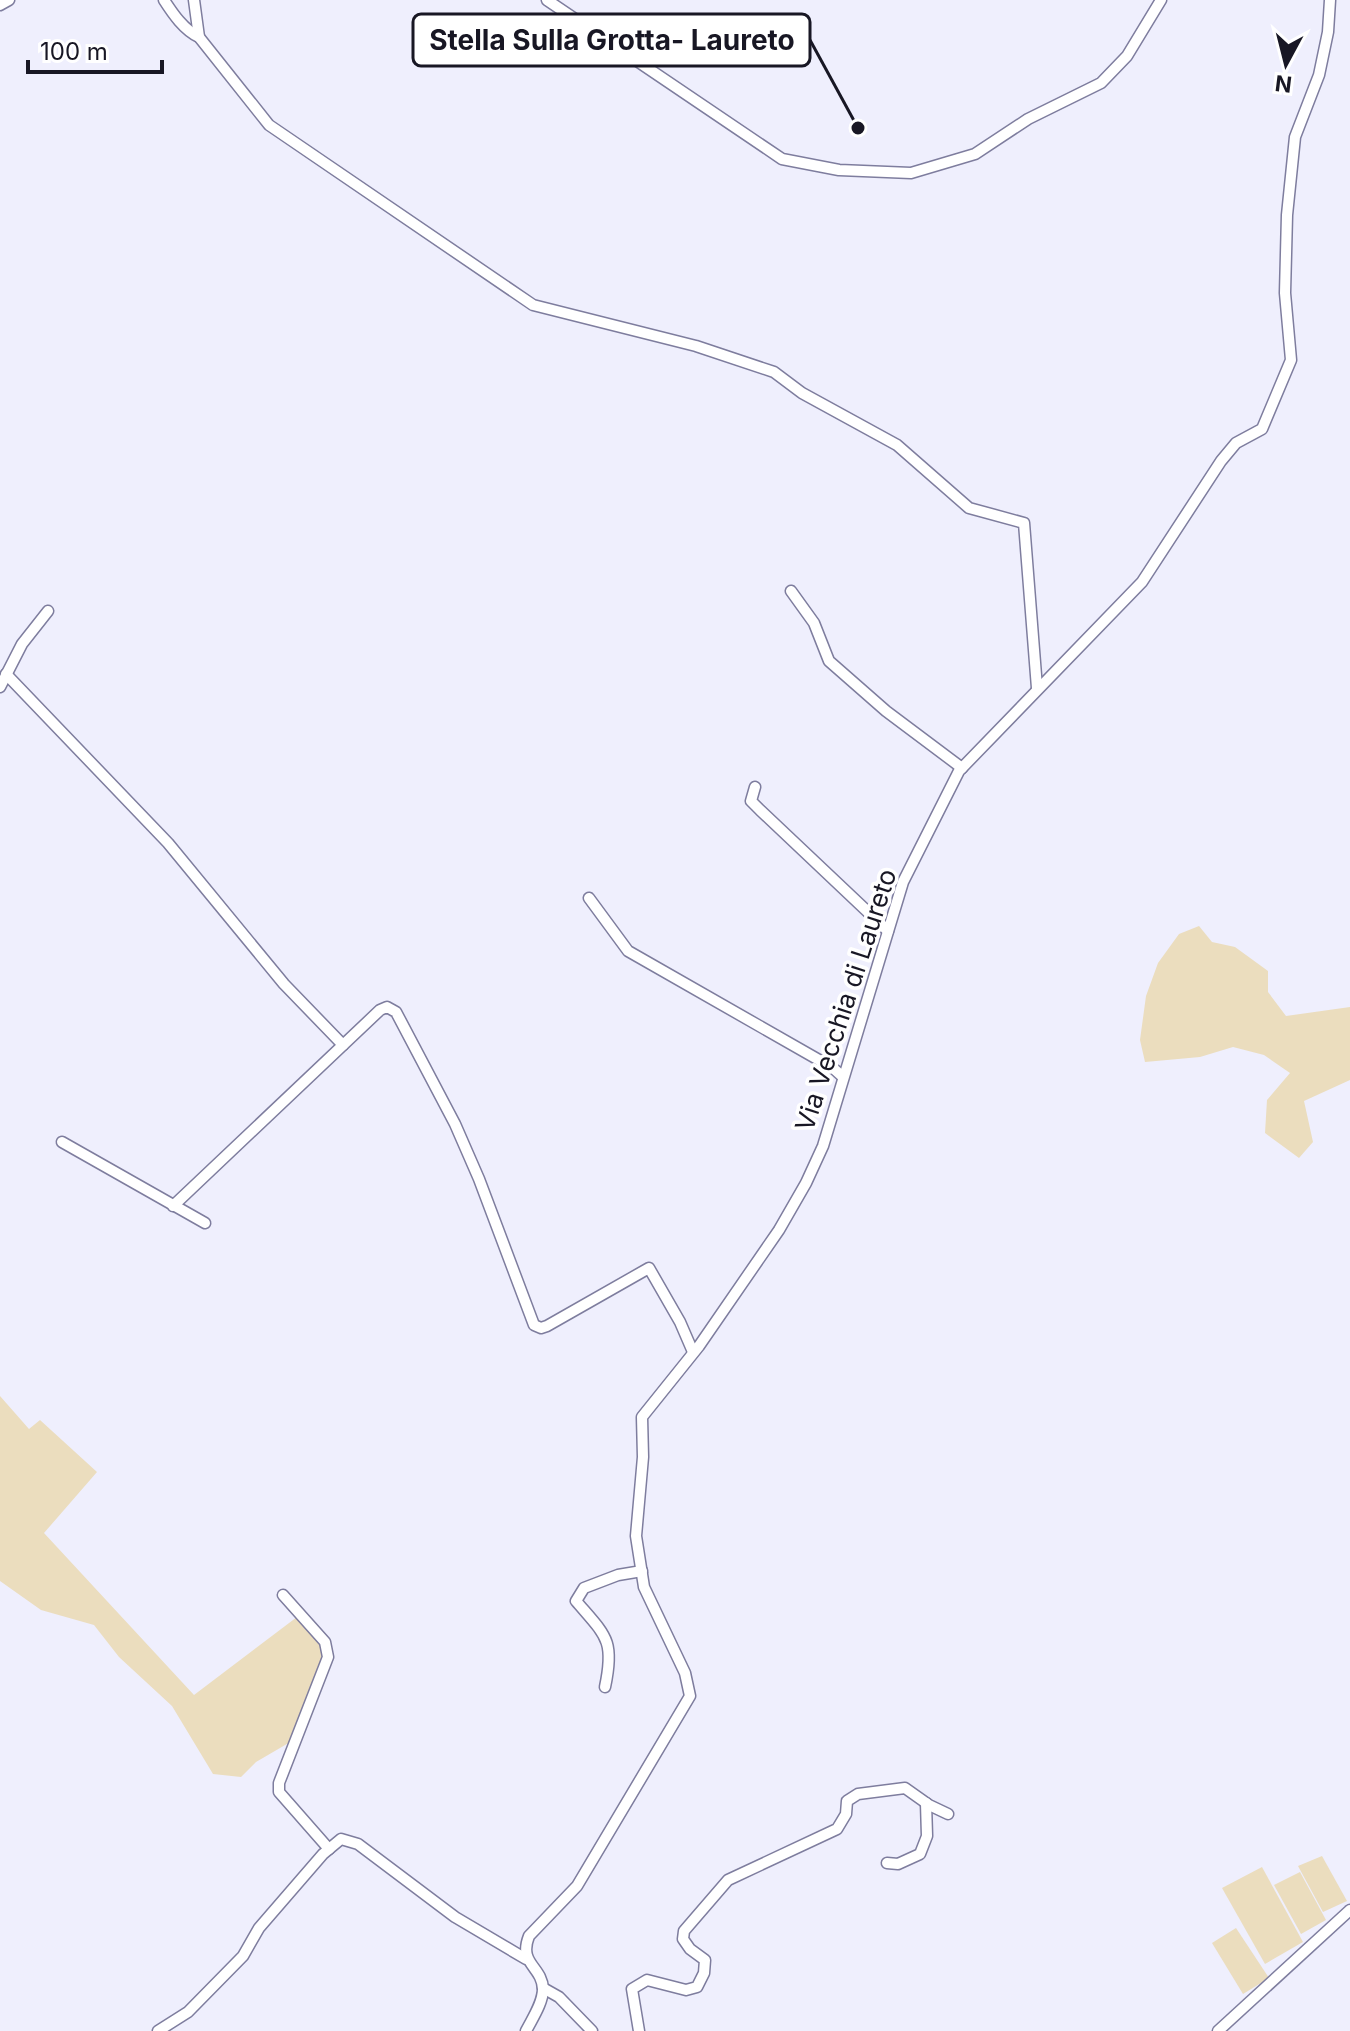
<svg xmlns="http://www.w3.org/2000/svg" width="1350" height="2031" font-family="Inter,sans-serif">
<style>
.green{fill:#ebddbe}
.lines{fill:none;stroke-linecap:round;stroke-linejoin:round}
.minor-casing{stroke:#7e7d9e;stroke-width:13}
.minor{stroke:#fff;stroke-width:10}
.labels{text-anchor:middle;stroke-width:7;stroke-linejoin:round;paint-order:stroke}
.street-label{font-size:26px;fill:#181724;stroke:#fff}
.leader{fill:none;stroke:#181724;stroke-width:3}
.callout-dot{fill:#181724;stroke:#fff;stroke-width:3}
.callout{fill:#fff;stroke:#181724;stroke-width:3}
.callout-label{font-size:28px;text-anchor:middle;font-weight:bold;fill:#181724}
</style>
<rect width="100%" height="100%" fill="#efeffd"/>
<g class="green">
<polygon points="1199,926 1212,942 1235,947 1268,971 1268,992 1286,1016 1350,1007 1350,1080 1304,1101 1313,1142 1299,1158 1265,1133 1267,1100 1290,1073 1264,1055 1233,1047 1200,1057 1145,1062 1140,1040 1146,996 1158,963 1179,934"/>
<polygon points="0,1396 29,1429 40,1420 97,1472 44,1533 194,1695 297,1617 320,1641 323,1655 292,1741 256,1762 241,1777 213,1774 172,1706 119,1657 94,1625 41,1610 0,1581"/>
<polygon points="1322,1856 1347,1901 1323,1912 1298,1866"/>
<polygon points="1262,1867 1303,1942 1265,1964 1222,1888"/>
<polygon points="1300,1872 1326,1920 1301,1934 1274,1885"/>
<polygon points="1236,1928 1269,1978 1243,1994 1212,1943"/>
</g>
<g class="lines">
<g class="minor-casing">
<g id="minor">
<path d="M164,0C173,14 184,30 199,37L269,125L533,305L696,346L774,372L802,393L897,445L969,508L1024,523L1037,688"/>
<polyline points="194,0 199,37"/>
<polyline points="547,0 782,159 839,170 911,173 975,154 1028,119 1101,83 1127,56 1161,0"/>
<polyline points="0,5 9,0"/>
<polyline points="791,591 814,623 829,661 886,711 962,768"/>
<polyline points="6,674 168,843 284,984 343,1045"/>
<polyline points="0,687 22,644 48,611"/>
<polyline points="755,787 751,801 760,810 888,931"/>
<polyline points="589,898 628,951 833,1068 843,1077"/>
<polyline points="62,1142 205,1223"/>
<polyline points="173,1206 380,1010 387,1007 396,1012 455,1124 479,1179 534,1325 541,1328 547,1326 649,1268 680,1322 693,1352"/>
<polyline points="283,1595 325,1642 328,1657 279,1783 279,1792 329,1849"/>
<path d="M605,1687C615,1640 606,1636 576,1601L584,1588L618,1575L642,1571"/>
<polyline points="887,1863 898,1864 920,1854 927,1836 926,1803"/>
<polyline points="543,1988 559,1997 592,2031"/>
<polyline points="158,2031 188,2012 243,1956 259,1928 323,1854 341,1839 358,1844 455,1917 526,1959"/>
<path d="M526,2031C532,2019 543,2003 543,1989C542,1966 518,1964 529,1936L577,1886L690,1696L685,1673L644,1587L636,1536L643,1457L642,1417L699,1346L779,1230L806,1183L823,1146L903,882L959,771L1142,582L1221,461L1236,443L1262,429L1291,360L1285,293L1287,215L1295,137L1319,75L1328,32L1330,0"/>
<polyline points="639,2031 632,1989 647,1980 686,1990 697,1987 704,1973 705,1960 690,1949 683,1939 684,1931 728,1880 837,1829 846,1814 847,1801 858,1794 905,1788 929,1805 948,1814"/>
<polyline points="1218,2031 1350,1910"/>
</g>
</g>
<use href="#minor" class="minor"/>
</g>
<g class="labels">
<g class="street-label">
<text transform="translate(846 1000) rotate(-72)" y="9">Via Vecchia di Laureto</text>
</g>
</g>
<path class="leader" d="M858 128L810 40"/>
<circle class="callout-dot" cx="858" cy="128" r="8"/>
<rect class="callout" x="413" y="14" width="397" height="52" rx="8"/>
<g class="callout-label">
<text x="612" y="50">Stella Sulla Grotta- Laureto</text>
</g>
<g transform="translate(1286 64) rotate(187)" stroke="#ffffff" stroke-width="6" paint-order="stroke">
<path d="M0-6L14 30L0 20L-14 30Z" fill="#181724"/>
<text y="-12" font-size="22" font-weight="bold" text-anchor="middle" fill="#181724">N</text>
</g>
<path d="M28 60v12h134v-12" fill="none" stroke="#181724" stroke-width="4"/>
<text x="40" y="60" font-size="24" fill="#181724" stroke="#ffffff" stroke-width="6" paint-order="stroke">100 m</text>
</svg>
